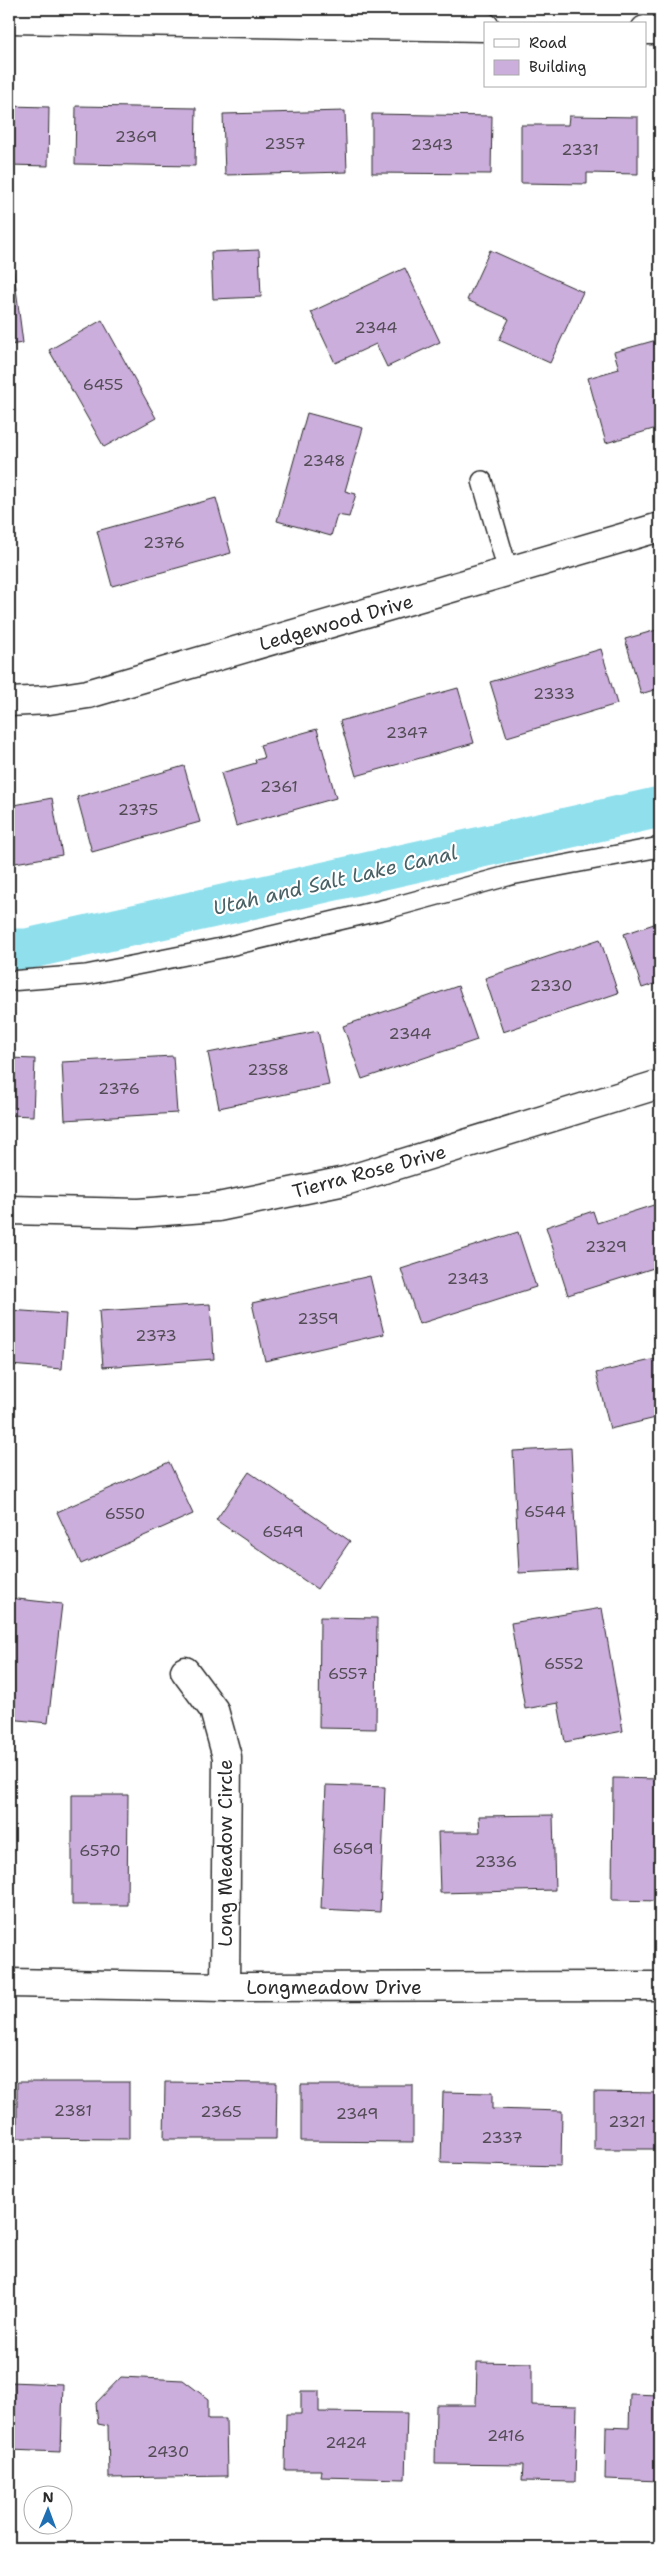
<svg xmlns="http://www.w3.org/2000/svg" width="669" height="2557" font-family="'Shantell Sans',sans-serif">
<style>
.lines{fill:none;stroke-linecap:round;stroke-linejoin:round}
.canal{stroke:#8fdfec;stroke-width:41}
.building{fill:#cbaedb;stroke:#2b2b2b}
.service-casing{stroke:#2b2b2b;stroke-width:22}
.minor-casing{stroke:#2b2b2b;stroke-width:31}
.service{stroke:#fff;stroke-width:19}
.minor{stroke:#fff;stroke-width:28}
.labels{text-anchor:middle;stroke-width:4.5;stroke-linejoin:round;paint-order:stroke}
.number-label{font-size:16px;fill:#534c57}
.street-label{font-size:19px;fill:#2b2b2b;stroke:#fff}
.water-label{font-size:20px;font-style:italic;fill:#496165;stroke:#fff}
</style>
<rect width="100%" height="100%" fill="#fff"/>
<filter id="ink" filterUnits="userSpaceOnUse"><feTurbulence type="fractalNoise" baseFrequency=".02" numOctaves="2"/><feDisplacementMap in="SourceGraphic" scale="10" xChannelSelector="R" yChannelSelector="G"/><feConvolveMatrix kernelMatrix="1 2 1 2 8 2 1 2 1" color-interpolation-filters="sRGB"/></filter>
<g filter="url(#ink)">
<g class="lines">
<polyline class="canal" points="9,949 27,949 660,807"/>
</g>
<g class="building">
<polygon points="9,106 49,107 48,166 9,165"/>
<polygon points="76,106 196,108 195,166 75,164"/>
<polygon points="345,111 347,172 225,175 223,114"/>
<polygon points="372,114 492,116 491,174 372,173"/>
<polygon points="569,116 638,117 638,174 587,173 587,184 521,183 521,125 568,125"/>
<polygon points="259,250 261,297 213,299 211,252"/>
<polygon points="490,250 583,292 550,363 499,340 509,319 467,300"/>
<polygon points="9,265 13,265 23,343 9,345"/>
<polygon points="405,268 440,342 387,367 376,344 335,363 311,312"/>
<polygon points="102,320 156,418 104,447 49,350"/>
<polygon points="660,339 660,427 606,443 588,378 619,369 614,352"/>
<polygon points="307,413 363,428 345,491 356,494 349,517 337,515 331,536 277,521"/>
<polygon points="216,498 231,553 112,586 97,531"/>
<polygon points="660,629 660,688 641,694 625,639"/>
<polygon points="601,649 617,704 507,737 490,682"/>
<polygon points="458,688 474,743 356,776 340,721"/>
<polygon points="317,729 336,798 236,826 221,773 256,763 255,760 264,758 260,745"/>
<polygon points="184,766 200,822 92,852 77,797"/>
<polygon points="52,798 62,855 9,864 9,806"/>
<polygon points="660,922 660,982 642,988 624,934"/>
<polygon points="600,939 618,993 503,1032 485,978"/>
<polygon points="458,986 477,1040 362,1079 343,1026"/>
<polygon points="318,1031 329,1085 219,1108 208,1053"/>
<polygon points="173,1056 177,1113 65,1120 62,1062"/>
<polygon points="9,1058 35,1059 33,1116 9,1115"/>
<polygon points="660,1203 660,1266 568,1295 546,1227 593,1211 597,1223"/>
<polygon points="518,1232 536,1287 419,1324 401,1269"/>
<polygon points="370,1276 384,1334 265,1361 252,1303"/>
<polygon points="210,1304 214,1359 103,1367 99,1311"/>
<polygon points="9,1310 66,1314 62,1369 9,1365"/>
<polygon points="660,1358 660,1417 610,1429 596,1373"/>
<polygon points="571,1448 577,1570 519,1573 513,1451"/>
<polygon points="169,1462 193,1514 81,1564 57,1512"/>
<polygon points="249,1472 350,1541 317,1589 216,1520"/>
<polygon points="9,1598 62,1604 48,1723 9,1719"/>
<polygon points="602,1608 623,1731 565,1742 558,1703 525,1709 511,1623"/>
<polygon points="320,1617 377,1618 376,1729 319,1728"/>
<polygon points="613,1778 660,1779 660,1901 612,1900"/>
<polygon points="326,1785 385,1787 380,1912 321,1909"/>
<polygon points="72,1795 128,1795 127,1905 72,1905"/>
<polygon points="553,1815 555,1890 440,1893 438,1832 480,1832 479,1816"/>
<polygon points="17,2082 129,2082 129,2139 17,2138"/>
<polygon points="165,2082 277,2083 276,2139 164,2139"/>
<polygon points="301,2085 413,2085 413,2142 301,2141"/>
<polygon points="443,2092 492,2093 492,2109 562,2111 561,2166 441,2163"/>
<polygon points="594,2092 660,2093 660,2149 594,2149"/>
<polygon points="477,2362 532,2363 532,2405 577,2406 575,2482 522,2481 523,2465 435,2464 436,2405 476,2405"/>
<polygon points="121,2377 183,2380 208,2399 208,2419 226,2419 227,2476 109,2478 108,2426 98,2424 96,2403"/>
<polygon points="9,2382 63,2384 61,2452 9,2450"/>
<polygon points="301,2391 319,2391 319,2412 407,2413 405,2479 320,2477 321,2470 285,2470 286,2414 301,2414"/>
<polygon points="630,2394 660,2395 660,2481 605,2479 606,2427 629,2428"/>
</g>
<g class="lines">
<g class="service-casing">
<g id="service">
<polyline points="482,481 508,571"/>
<polyline points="9,981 86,975 221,948 390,908 511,875 660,847"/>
</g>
</g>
<g class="minor-casing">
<g id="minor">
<polyline points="9,19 485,27"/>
<polyline points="645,30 660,30"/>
<polyline points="9,702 49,700 88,694 660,527"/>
<polyline points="9,1210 138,1213 218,1207 345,1181 660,1084"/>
<polyline points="185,1671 214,1710 227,1757 225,1987"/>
<polyline points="9,1983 225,1987 660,1986"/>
</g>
</g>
<use href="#service" class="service"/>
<use href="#minor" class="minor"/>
</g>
</g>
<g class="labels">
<g class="number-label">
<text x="136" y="142">2369</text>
<text x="285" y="149">2357</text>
<text x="432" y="150">2343</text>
<text x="580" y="155">2331</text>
<text x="376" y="333">2344</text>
<text x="103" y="390">6455</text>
<text x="324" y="466">2348</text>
<text x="164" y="548">2376</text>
<text x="554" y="699">2333</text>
<text x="407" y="738">2347</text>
<text x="279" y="792">2361</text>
<text x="138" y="815">2375</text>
<text x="551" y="991">2330</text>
<text x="410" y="1039">2344</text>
<text x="268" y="1075">2358</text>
<text x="119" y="1094">2376</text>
<text x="606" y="1252">2329</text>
<text x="468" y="1284">2343</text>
<text x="318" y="1324">2359</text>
<text x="156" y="1341">2373</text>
<text x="545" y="1517">6544</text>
<text x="125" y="1519">6550</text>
<text x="283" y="1537">6549</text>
<text x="564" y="1669">6552</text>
<text x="348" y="1679">6557</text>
<text x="353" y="1854">6569</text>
<text x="100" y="1856">6570</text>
<text x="496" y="1867">2336</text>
<text x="73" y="2116">2381</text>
<text x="221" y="2117">2365</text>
<text x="357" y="2119">2349</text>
<text x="627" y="2127">2321</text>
<text x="502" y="2143">2337</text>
<text x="506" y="2441">2416</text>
<text x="346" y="2448">2424</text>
<text x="168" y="2457">2430</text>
</g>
<g class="street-label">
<text transform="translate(336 622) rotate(-16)" y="7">Ledgewood Drive</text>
<text transform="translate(369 1171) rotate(-15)" y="7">Tierra Rose Drive</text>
<text transform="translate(225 1853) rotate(-90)" y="7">Long Meadow Circle</text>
<text x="334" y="1994">Longmeadow Drive</text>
</g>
<g class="water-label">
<text transform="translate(335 880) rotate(-13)" y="7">Utah and Salt Lake Canal</text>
</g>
</g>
<rect width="669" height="2557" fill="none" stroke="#fff" stroke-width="30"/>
<rect x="15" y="15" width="639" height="2527" fill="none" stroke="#2b2b2b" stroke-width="2" filter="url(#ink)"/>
<rect x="484" y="22" width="162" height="65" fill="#ffffff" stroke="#aaaaaa"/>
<rect x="494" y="39" width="25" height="8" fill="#ffffff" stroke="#aaaaaa"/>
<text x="529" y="48" font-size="15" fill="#2b2b2b">Road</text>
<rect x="494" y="60" width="25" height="15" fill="#cbaedb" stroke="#aaaaaa"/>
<text x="529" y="72" font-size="15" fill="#2b2b2b">Building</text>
<g transform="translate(48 2510) rotate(1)"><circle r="24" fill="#ffffff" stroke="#aaaaaa"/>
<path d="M0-4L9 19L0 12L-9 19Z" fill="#1f6fb2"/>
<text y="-8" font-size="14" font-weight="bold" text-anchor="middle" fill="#2b2b2b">N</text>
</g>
</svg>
